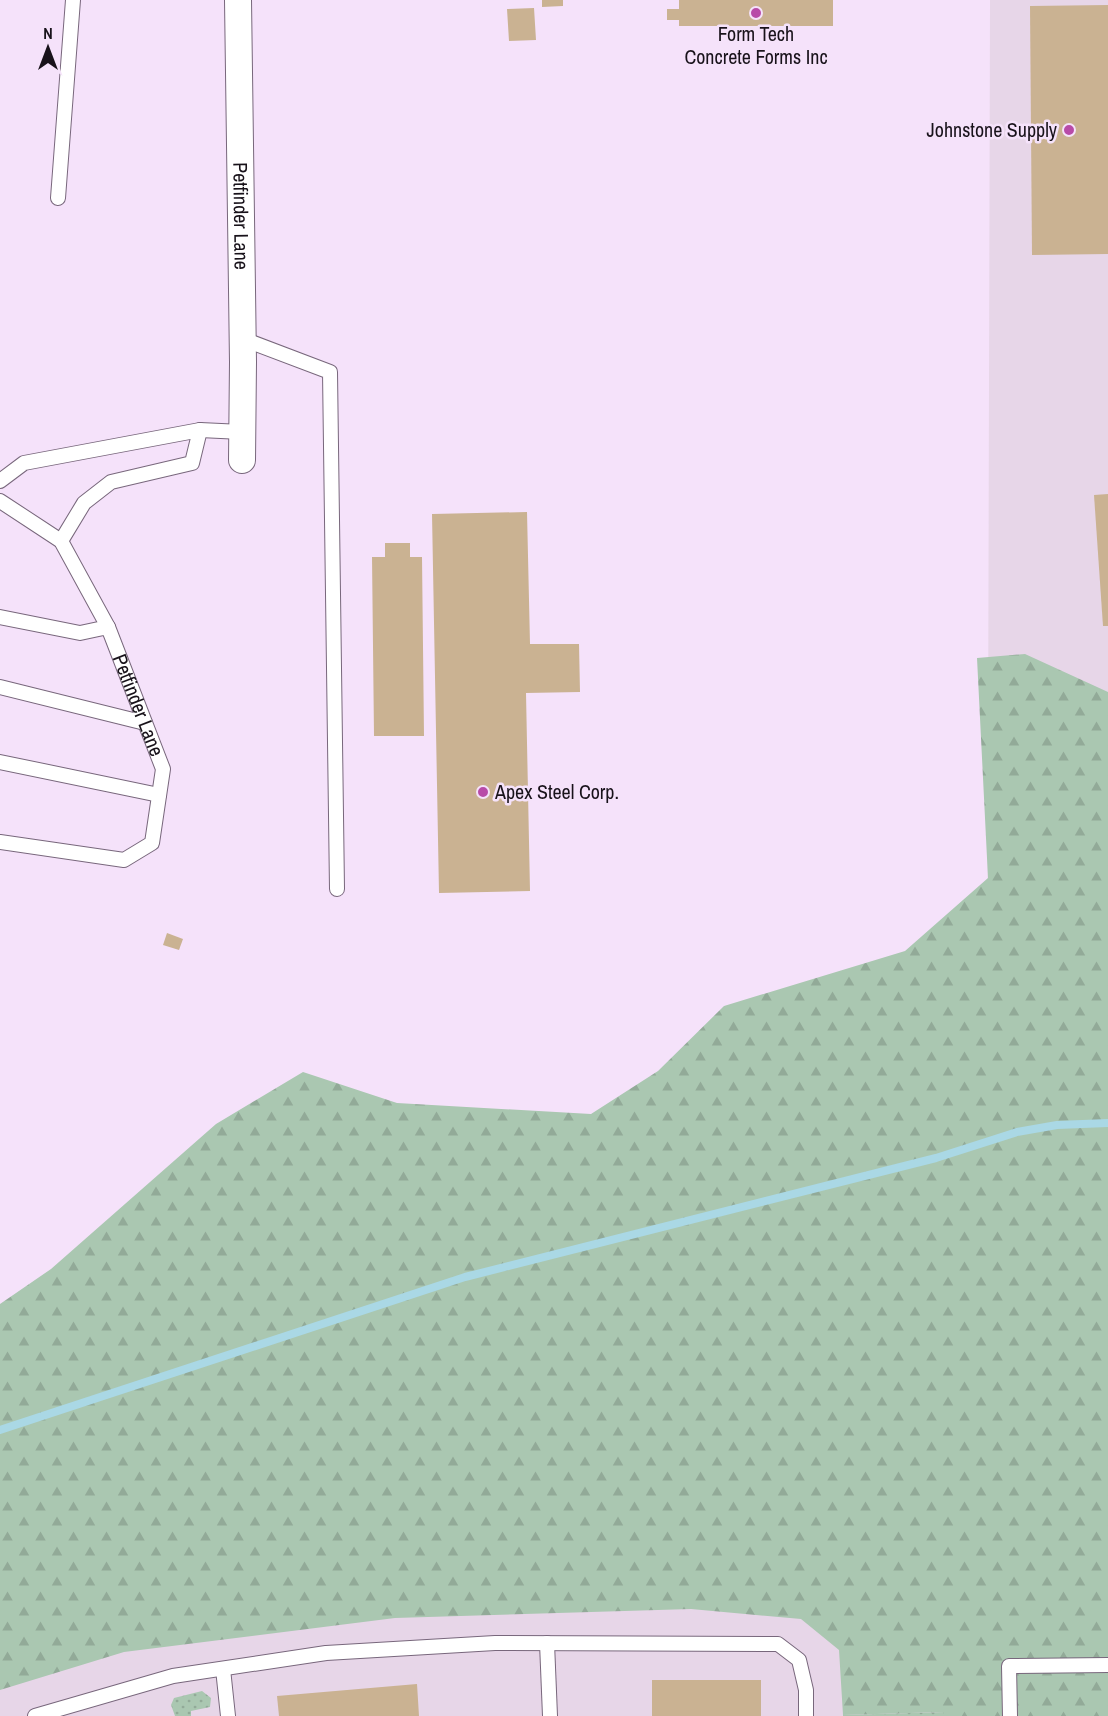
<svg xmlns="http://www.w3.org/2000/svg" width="1108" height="1716" font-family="'Archivo Narrow',sans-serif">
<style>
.commercial{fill:#e7d6e8}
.grass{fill:url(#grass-dots)}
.forest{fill:url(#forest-firs)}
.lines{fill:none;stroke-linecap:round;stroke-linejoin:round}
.stream{stroke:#aad8e5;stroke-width:8}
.building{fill:#cab292}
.lane-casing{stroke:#78677c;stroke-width:16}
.street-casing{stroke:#78677c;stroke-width:28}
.lane{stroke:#fff;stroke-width:14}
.street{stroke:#fff;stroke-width:26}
.poi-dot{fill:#b84aa8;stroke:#f5e2fa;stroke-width:2}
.labels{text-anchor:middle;stroke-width:5;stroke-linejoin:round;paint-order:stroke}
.poi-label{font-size:20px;fill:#18121a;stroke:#f5e2fa}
.street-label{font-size:20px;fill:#18121a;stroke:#f5e2fa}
</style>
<defs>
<pattern id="grass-dots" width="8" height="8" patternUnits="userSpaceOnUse" patternTransform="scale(1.5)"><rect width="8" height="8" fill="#aac7b1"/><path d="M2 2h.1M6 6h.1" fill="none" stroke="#92aa98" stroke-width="1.8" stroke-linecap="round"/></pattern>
<pattern id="forest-firs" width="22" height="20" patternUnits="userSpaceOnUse" patternTransform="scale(1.5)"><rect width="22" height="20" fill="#aac7b1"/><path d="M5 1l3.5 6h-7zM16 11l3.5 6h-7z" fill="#92aa98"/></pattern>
</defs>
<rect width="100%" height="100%" fill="#f5e2fa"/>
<polygon class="commercial" points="990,0 1108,0 1108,1716 0,1716 0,1564 986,1536"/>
<g class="grass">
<polygon points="202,1691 211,1698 210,1707 191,1711 191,1716 175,1716 171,1705 174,1698"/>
<polygon points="944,1712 944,1716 843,1716 843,1715"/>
</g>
<polygon class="forest" points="1025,654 1108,692 1108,1716 944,1716 944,1712 843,1715 839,1650 801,1619 691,1609 395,1618 124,1652 0,1690 0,1304 51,1269 216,1124 303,1072 397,1103 591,1114 658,1071 724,1006 905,951 988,878 977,658"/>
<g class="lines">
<polyline class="stream" points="0,1430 465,1277 936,1158 1017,1132 1057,1125 1108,1123"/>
</g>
<g class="building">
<polygon points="542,0 563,0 563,6 542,7"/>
<polygon points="679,0 833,0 833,26 679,26 679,20 667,20 667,9 679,9"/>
<polygon points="1108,5 1108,254 1032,255 1030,6"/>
<polygon points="534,8 536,40 509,41 507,9"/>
<polygon points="1108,494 1108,626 1103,626 1094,495"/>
<polygon points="527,512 530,644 579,644 580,692 526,693 530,891 439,893 432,514"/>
<polygon points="385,543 410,543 410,557 422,557 424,736 374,736 372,557 385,557"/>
<polygon points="167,933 183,939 179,950 163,945"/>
<rect x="652" y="1680" width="109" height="36"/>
<polygon points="417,1684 419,1716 279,1716 277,1696"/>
</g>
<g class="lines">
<g class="lane-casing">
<g id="lane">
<polyline points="58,198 73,0"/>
<polyline points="243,339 330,372 337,889"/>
<polyline points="0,481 24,463 200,430 242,432"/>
<polyline points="0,501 61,541 108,627"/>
<polyline points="61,541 84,503 111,482 192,463 200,430"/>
<path id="s1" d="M0,617L80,633L108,627L163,769L152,843L124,860L0,842"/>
<polyline points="0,687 145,723"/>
<polyline points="0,762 159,795"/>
<polyline points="547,1643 550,1716"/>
<polyline points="223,1669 228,1716"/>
<polyline points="35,1716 173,1676 326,1653 495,1643 778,1644 799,1660 806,1690 806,1716"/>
<polyline points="1010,1716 1009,1666 1108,1665"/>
</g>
</g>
<g class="street-casing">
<g id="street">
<path id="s2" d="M238,0L243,362L242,460"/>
</g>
</g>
<use href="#lane" class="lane"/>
<use href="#street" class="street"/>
</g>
<g class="poi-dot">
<circle cx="756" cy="13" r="6"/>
<circle cx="1069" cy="130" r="6"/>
<circle cx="483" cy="792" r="6"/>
</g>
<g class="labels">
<g class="poi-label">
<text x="756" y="41">Form Tech<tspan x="756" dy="23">Concrete Forms Inc</tspan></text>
<text x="1057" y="137" text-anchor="end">Johnstone Supply</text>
<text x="495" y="799" text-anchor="start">Apex Steel Corp.</text>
</g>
<g class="street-label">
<text dy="7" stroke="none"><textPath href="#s2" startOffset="216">Petfinder Lane</textPath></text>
<text dy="7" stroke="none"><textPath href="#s1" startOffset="194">Petfinder Lane</textPath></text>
</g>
</g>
<g transform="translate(48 48)" stroke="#f5e2fa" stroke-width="4.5" paint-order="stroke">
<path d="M0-4.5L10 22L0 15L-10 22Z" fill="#18121a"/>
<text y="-9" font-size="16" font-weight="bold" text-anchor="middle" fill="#18121a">N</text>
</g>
</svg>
